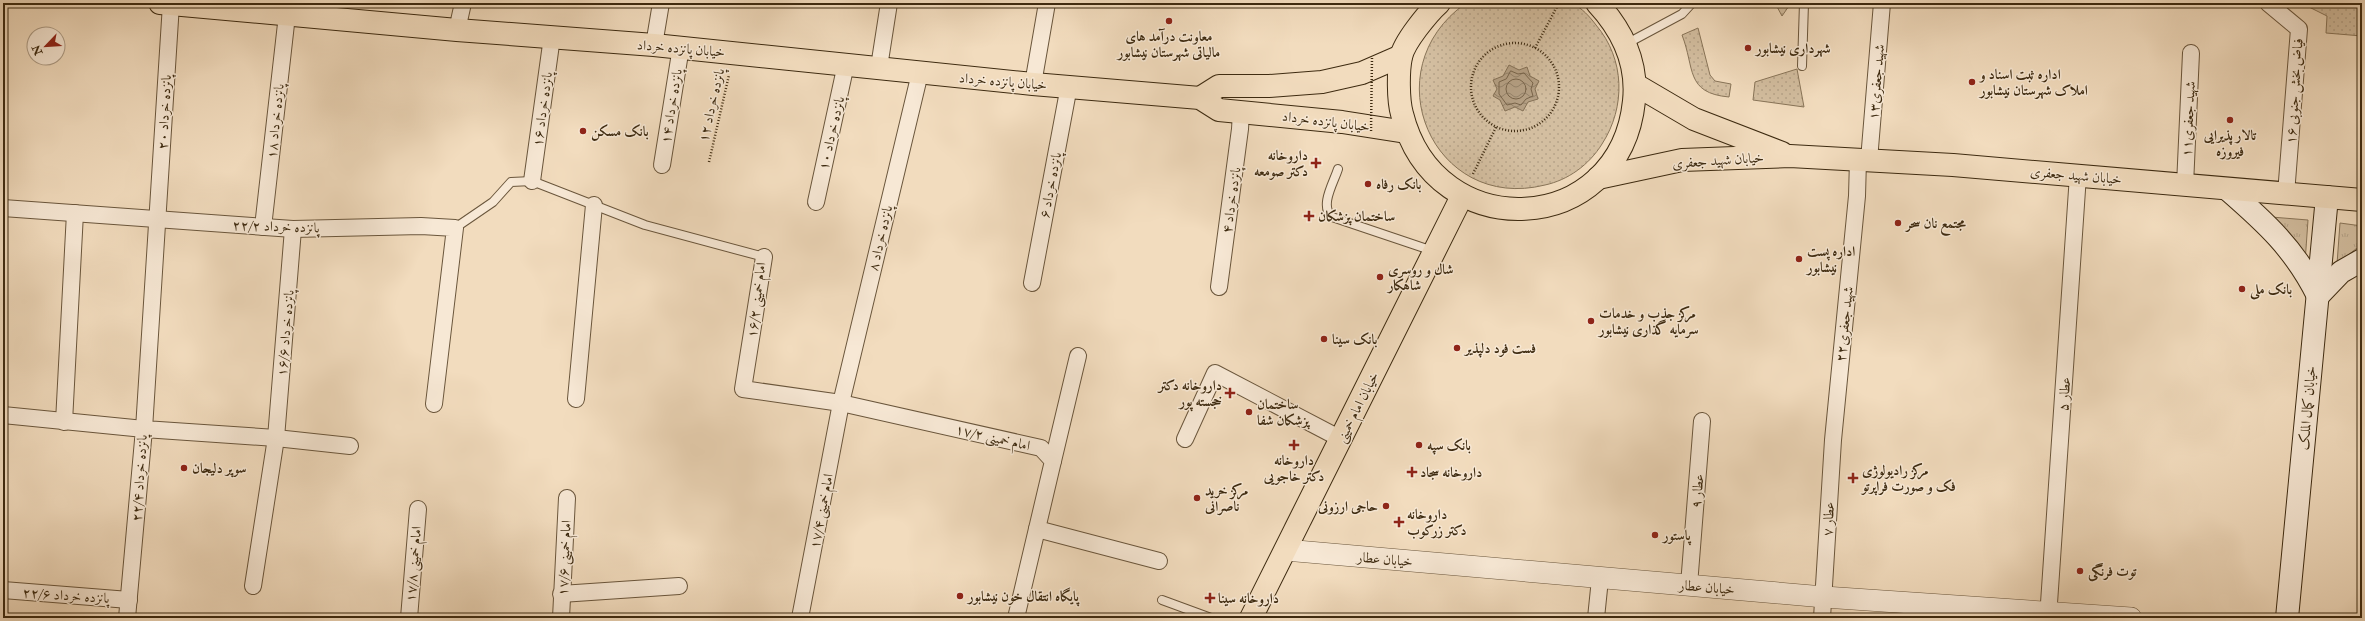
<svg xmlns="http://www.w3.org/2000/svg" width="2365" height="621" font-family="'IM FELL Double Pica',Amiri,serif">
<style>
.grass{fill:url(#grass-tufts);stroke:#887458}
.park{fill:url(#park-dots);stroke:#887458}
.water{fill:url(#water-waves);stroke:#847055}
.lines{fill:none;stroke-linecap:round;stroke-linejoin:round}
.shore{stroke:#78644a;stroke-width:1}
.service-casing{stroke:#6a563c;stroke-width:10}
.minor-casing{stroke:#6a563c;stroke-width:18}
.tertiary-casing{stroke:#6a563c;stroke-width:22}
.secondary-casing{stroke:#3d2a10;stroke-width:24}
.primary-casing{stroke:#3d2a10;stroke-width:24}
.path{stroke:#3d2a10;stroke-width:2.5;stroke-dasharray:1 2;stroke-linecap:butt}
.service{stroke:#f7e8d5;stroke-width:8}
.minor{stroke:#f7e8d5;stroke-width:16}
.tertiary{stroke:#f7e8d5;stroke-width:21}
.secondary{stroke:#f7e8d5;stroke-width:22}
.primary{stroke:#f2dcbe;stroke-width:22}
.path-bridge{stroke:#3d2a10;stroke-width:2.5;stroke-dasharray:1 2;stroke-linecap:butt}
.poi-dot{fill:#8f2418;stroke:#f7e8d5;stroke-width:1.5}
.labels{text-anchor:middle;stroke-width:3;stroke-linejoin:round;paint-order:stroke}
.poi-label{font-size:14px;font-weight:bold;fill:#3d2a10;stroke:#f7e8d5;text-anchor:start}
.street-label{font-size:14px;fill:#3d2a10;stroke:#f7e8d5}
</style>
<defs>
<pattern id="grass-tufts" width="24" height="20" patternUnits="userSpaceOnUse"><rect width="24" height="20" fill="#d3bea0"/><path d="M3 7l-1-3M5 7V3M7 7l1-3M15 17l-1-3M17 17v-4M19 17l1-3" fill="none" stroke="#b6a389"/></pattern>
<pattern id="park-dots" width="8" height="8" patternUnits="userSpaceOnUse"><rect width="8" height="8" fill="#d3bea0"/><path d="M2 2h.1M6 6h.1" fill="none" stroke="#b6a389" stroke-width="1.8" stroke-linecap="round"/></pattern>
<pattern id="water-waves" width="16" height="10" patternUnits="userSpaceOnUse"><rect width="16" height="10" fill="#b49f83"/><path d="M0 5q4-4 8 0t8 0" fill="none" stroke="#94826a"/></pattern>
</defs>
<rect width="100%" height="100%" fill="#f2dcbe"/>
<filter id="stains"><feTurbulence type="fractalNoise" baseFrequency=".005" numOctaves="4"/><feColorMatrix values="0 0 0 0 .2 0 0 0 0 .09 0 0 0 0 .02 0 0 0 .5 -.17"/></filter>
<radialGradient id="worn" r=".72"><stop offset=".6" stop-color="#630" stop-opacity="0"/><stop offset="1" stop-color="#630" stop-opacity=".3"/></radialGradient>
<g class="grass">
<polygon points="2271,217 2308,220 2305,263"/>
<polygon points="2340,223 2362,226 2362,244 2337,264"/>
</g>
<g class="park">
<path d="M1466,3C1481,3 1566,0 1573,4C1582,8 1590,17 1596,25C1625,59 1626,107 1602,144C1589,165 1568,180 1545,185C1433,213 1371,70 1466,3Z"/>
<polygon points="1775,3 1791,3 1782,16"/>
<polygon points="2301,3 2362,3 2362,36 2326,33 2327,16"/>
<path d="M1698,28L1710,75L1715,81L1731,84L1729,97C1685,93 1695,68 1682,35Z"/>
<polygon points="1797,69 1804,107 1753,100 1755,82"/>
</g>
<polygon class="water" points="1509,65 1519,70 1527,67 1530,76 1539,81 1535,89 1538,99 1528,102 1523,111 1515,107 1505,111 1500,100 1493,96 1497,89 1493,80 1503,76"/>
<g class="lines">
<g class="shore">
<polygon points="1511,71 1518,74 1524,73 1533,83 1531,89 1533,96 1526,99 1521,105 1515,103 1507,105 1499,94 1499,82 1506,79"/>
<circle cx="1516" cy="89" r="10"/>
</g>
<g class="service-casing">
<g id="service">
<polyline points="1626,44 1682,14 1692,3"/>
<polyline points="1802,66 1804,3"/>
<path d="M1338,169C1334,182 1319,206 1332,217L1433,251"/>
<polyline points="455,228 493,202 511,182 532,181 645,225 764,257"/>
<polyline points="1162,600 1211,618"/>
</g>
</g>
<g class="minor-casing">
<g id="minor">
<polyline points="2268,3 2299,29 2286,194"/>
<polyline points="171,4 144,429 276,438 350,446"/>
<polyline points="457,30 463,3"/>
<polyline points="654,45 661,3"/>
<polyline points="879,67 889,3"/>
<polyline points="1033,84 1047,3"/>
<polyline points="1869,160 1882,3"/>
<polyline points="662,165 681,47"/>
<polyline points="532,181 552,37"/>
<polyline points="2185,185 2191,53"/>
<polyline points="816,202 846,64"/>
<polyline points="3,208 293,229 421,226 455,228 434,404"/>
<polyline points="263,227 287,15"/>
<polyline points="764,257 743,389 841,403 1041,448 1053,461 1016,618"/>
<polyline points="1032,283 1069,86"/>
<polyline points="1219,287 1240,129 1241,112"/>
<polyline points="576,399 594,205"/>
<polyline points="3,415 144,429 127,618"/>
<polyline points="64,422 75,213"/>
<polyline points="1185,439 1215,373 1341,439"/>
<polyline points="1053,461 1078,356"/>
<polyline points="1037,529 1159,561"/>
<polyline points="1689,585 1702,421"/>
<polyline points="253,586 276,438 293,229"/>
<polyline points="3,590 129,600"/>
<polyline points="561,594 679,586"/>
<polyline points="409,618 418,509"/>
<polyline points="561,618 567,498"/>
<polyline points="800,618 841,403 920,73"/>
<polyline points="1596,618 1600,579"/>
<polyline points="1822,618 1833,440 1857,196 1858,160"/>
<polyline points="2048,618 2078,175"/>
</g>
</g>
<g class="tertiary-casing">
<polyline id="tertiary" points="1285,550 1824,597 2131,618"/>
</g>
<g class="secondary-casing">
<g id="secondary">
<path d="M2227,189C2265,222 2295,249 2318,296L2341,272L2362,260"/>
<polyline points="2287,618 2327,197"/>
</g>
</g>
<g class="primary-casing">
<g id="primary">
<polyline points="160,3 457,30 654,45 1033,84 1200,98 1219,110 1342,122 1406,132"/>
<path d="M1439,3C1428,13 1404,42 1401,57C1398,71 1398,100 1402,114C1435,247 1620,238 1634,101C1638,63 1623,31 1597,3"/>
<polyline points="1636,85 1694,119 1782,153"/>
<polyline points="1200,98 1219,86 1269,86 1322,82 1362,73 1401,56"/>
<polyline points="1598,178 1682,160 1790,156 1953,165 2362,200"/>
<polyline points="1251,618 1462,196"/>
</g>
</g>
<g class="path">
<circle cx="1515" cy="87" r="44"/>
<polyline points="1535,48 1559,3"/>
<polyline points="709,162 729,75"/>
<polyline points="1473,174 1496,127"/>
</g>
<use href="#service" class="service"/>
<use href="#minor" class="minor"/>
<use href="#tertiary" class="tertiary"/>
<use href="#secondary" class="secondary"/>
<use href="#primary" class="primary"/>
<polyline class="path-bridge" points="1371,131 1372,57"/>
</g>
<g class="poi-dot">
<circle cx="1169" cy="21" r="4"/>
<circle cx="1748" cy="48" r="4"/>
<circle cx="1972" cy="82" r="4"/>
<circle cx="2230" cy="120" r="4"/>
<circle cx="583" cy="131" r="4"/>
<path d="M1314 157h4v4h4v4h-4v4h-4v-4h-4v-4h4z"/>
<circle cx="1368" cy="184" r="4"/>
<path d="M1307 210h4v4h4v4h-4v4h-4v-4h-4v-4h4z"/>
<circle cx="1898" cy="223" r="4"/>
<circle cx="1799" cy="259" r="4"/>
<circle cx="1380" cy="277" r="4"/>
<circle cx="2242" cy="289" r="4"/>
<circle cx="1591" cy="321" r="4"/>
<circle cx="1324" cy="339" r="4"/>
<circle cx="1457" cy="348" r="4"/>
<path d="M1228 387h4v4h4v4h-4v4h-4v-4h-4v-4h4z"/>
<circle cx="1249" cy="412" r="4"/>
<path d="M1292 439h4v4h4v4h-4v4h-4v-4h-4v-4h4z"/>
<circle cx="1419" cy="445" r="4"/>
<circle cx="184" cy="468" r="4"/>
<path d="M1410 466h4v4h4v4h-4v4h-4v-4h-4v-4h4z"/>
<path d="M1851 472h4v4h4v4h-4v4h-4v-4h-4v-4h4z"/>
<circle cx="1197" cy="498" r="4"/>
<circle cx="1386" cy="506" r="4"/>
<path d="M1397 516h4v4h4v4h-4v4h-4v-4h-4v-4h4z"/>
<circle cx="1655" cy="535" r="4"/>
<circle cx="2080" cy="571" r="4"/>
<circle cx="960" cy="596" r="4"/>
<path d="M1208 592h4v4h4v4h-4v4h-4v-4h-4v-4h4z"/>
</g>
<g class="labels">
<g class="poi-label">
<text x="1169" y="41" text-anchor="middle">معاونت درآمد های<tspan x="1169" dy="16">مالیاتی شهرستان نیشابور</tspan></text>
<text x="1756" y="53">شهرداری نیشابور</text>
<text x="1980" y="79">اداره ثبت اسناد و<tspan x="1980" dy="16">املاک شهرستان نیشابور</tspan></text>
<text x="591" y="136">بانک مسکن</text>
<text x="2230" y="140" text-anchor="middle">تالار پذیرایی<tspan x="2230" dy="16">فیروزه</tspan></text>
<text x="1308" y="160" text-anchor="end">داروخانه<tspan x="1308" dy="16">دکتر صومعه</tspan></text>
<text x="1376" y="189">بانک رفاه</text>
<text x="1318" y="221">ساختمان پزشکان</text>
<text x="1906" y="228">مجتمع نان سحر</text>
<text x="1807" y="256">اداره پست<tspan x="1807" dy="16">نیشابور</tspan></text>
<text x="1388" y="274">شال و روسری<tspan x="1388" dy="16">شاهکار</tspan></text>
<text x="2250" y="294">بانک ملی</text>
<text x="1599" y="318">مرکز جذب و خدمات<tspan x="1599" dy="16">سرمایه گذاری نیشابور</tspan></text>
<text x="1332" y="344">بانک سینا</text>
<text x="1465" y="353">فست فود دلپذیر</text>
<text x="1222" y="390" text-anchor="end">داروخانه دکتر<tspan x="1222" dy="16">خجسته پور</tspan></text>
<text x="1257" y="409">ساختمان<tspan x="1257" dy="16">پزشکان شفا</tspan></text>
<text x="1427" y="450">بانک سپه</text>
<text x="1294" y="465" text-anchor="middle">داروخانه<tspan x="1294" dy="16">دکتر خاجویی</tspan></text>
<text x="192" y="473">سوپر دلیجان</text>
<text x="1862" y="475">مرکز رادیولوژی<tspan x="1862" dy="16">فک و صورت فراپرتو</tspan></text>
<text x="1420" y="477">داروخانه سجاد</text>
<text x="1205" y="495">مرکز خرید<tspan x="1205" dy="16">ناصرانی</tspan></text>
<text x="1378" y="511" text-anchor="end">حاجی ارزونی</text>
<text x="1407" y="519">داروخانه<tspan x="1407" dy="16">دکتر زرکوب</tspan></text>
<text x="1663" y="540">پاستور</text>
<text x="2088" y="576">توت فرنگی</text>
<text x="968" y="601">پایگاه انتقال خون نیشابور</text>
<text x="1218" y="603">داروخانه سینا</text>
</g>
<g class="street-label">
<text transform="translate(681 48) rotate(5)" y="5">خیابان پانزده خرداد</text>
<text transform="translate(1003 81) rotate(5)" y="5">خیابان پانزده خرداد</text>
<text transform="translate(1876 82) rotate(-85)" y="5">شهید جعفری۱۳</text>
<text transform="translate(2294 91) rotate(-86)" y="5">فیاض بخش جنوبی ۱۶</text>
<text transform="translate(711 105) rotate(-77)" y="5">پانزده خرداد ۱۲</text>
<text transform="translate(671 106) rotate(-81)" y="5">پانزده خرداد ۱۴</text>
<text transform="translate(542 109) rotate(-82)" y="5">پانزده خرداد ۱۶</text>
<text transform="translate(164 112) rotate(-87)" y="5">پانزده خرداد ۲۰</text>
<text transform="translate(2188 119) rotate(-87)" y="5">شهید جعفری۱۱</text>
<text transform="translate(275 121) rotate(-84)" y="5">پانزده خرداد ۱۸</text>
<text transform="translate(1326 121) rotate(7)" y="5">خیابان پانزده خرداد</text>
<text transform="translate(831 133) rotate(-77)" y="5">پانزده خرداد ۱۰</text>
<text transform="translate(1718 160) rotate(-4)" y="5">خیابان شهید جعفری</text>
<text transform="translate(2076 175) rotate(5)" y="5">خیابان شهید جعفری</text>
<text transform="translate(1050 185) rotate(-79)" y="5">پانزده خرداد ۶</text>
<text transform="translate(1231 200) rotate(-82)" y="5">پانزده خرداد ۴</text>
<text transform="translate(276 226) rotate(2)" y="5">پانزده خرداد ۲۲/۲</text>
<text transform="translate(880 238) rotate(-77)" y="5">پانزده خرداد ۸</text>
<text transform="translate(756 300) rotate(-83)" y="5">امام خمینی ۱۶/۲</text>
<text transform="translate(1844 324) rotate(-84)" y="5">شهید جعفری۲۲</text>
<text transform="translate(285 333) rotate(-85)" y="5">پانزده خرداد ۱۶/۶</text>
<text transform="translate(2064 394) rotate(-86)" y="5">عطار ۵</text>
<text transform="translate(1357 407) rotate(-63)" y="5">خیابان امام خمینی</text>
<text transform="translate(2307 408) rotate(-85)" y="5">خیابان کمال الملک</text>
<text transform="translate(993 437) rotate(13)" y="5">امام خمینی ۱۷/۲</text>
<text transform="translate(139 478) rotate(-86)" y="5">پانزده خرداد ۲۲/۴</text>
<text transform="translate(1697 491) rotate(-85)" y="5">عطار ۹</text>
<text transform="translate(821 511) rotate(-79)" y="5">امام خمینی ۱۷/۴</text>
<text transform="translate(1828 519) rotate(-87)" y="5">عطار ۷</text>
<text transform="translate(564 558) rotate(-87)" y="5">امام خمینی ۱۷/۶</text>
<text transform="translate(1385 559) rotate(5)" y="5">خیابان عطار</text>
<text transform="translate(413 564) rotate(-85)" y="5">امام خمینی ۱۷/۸</text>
<text transform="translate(1707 587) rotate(5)" y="5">خیابان عطار</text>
<text transform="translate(66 595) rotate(4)" y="5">پانزده خرداد ۲۲/۶</text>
</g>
</g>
<rect width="2365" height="621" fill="none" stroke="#f2dcbe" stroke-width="16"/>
<rect x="4" y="4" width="2357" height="613" fill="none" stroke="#3d2a10" stroke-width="2"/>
<rect x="8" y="8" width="2349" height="605" fill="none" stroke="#3d2a10"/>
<g transform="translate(46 46) rotate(245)"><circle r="19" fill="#f7e8d5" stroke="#ad9c86"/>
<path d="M0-3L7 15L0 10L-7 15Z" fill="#8f2418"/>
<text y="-6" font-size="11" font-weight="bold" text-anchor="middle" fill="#3d2a10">N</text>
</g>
<rect width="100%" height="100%" filter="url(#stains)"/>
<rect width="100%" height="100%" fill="url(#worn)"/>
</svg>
